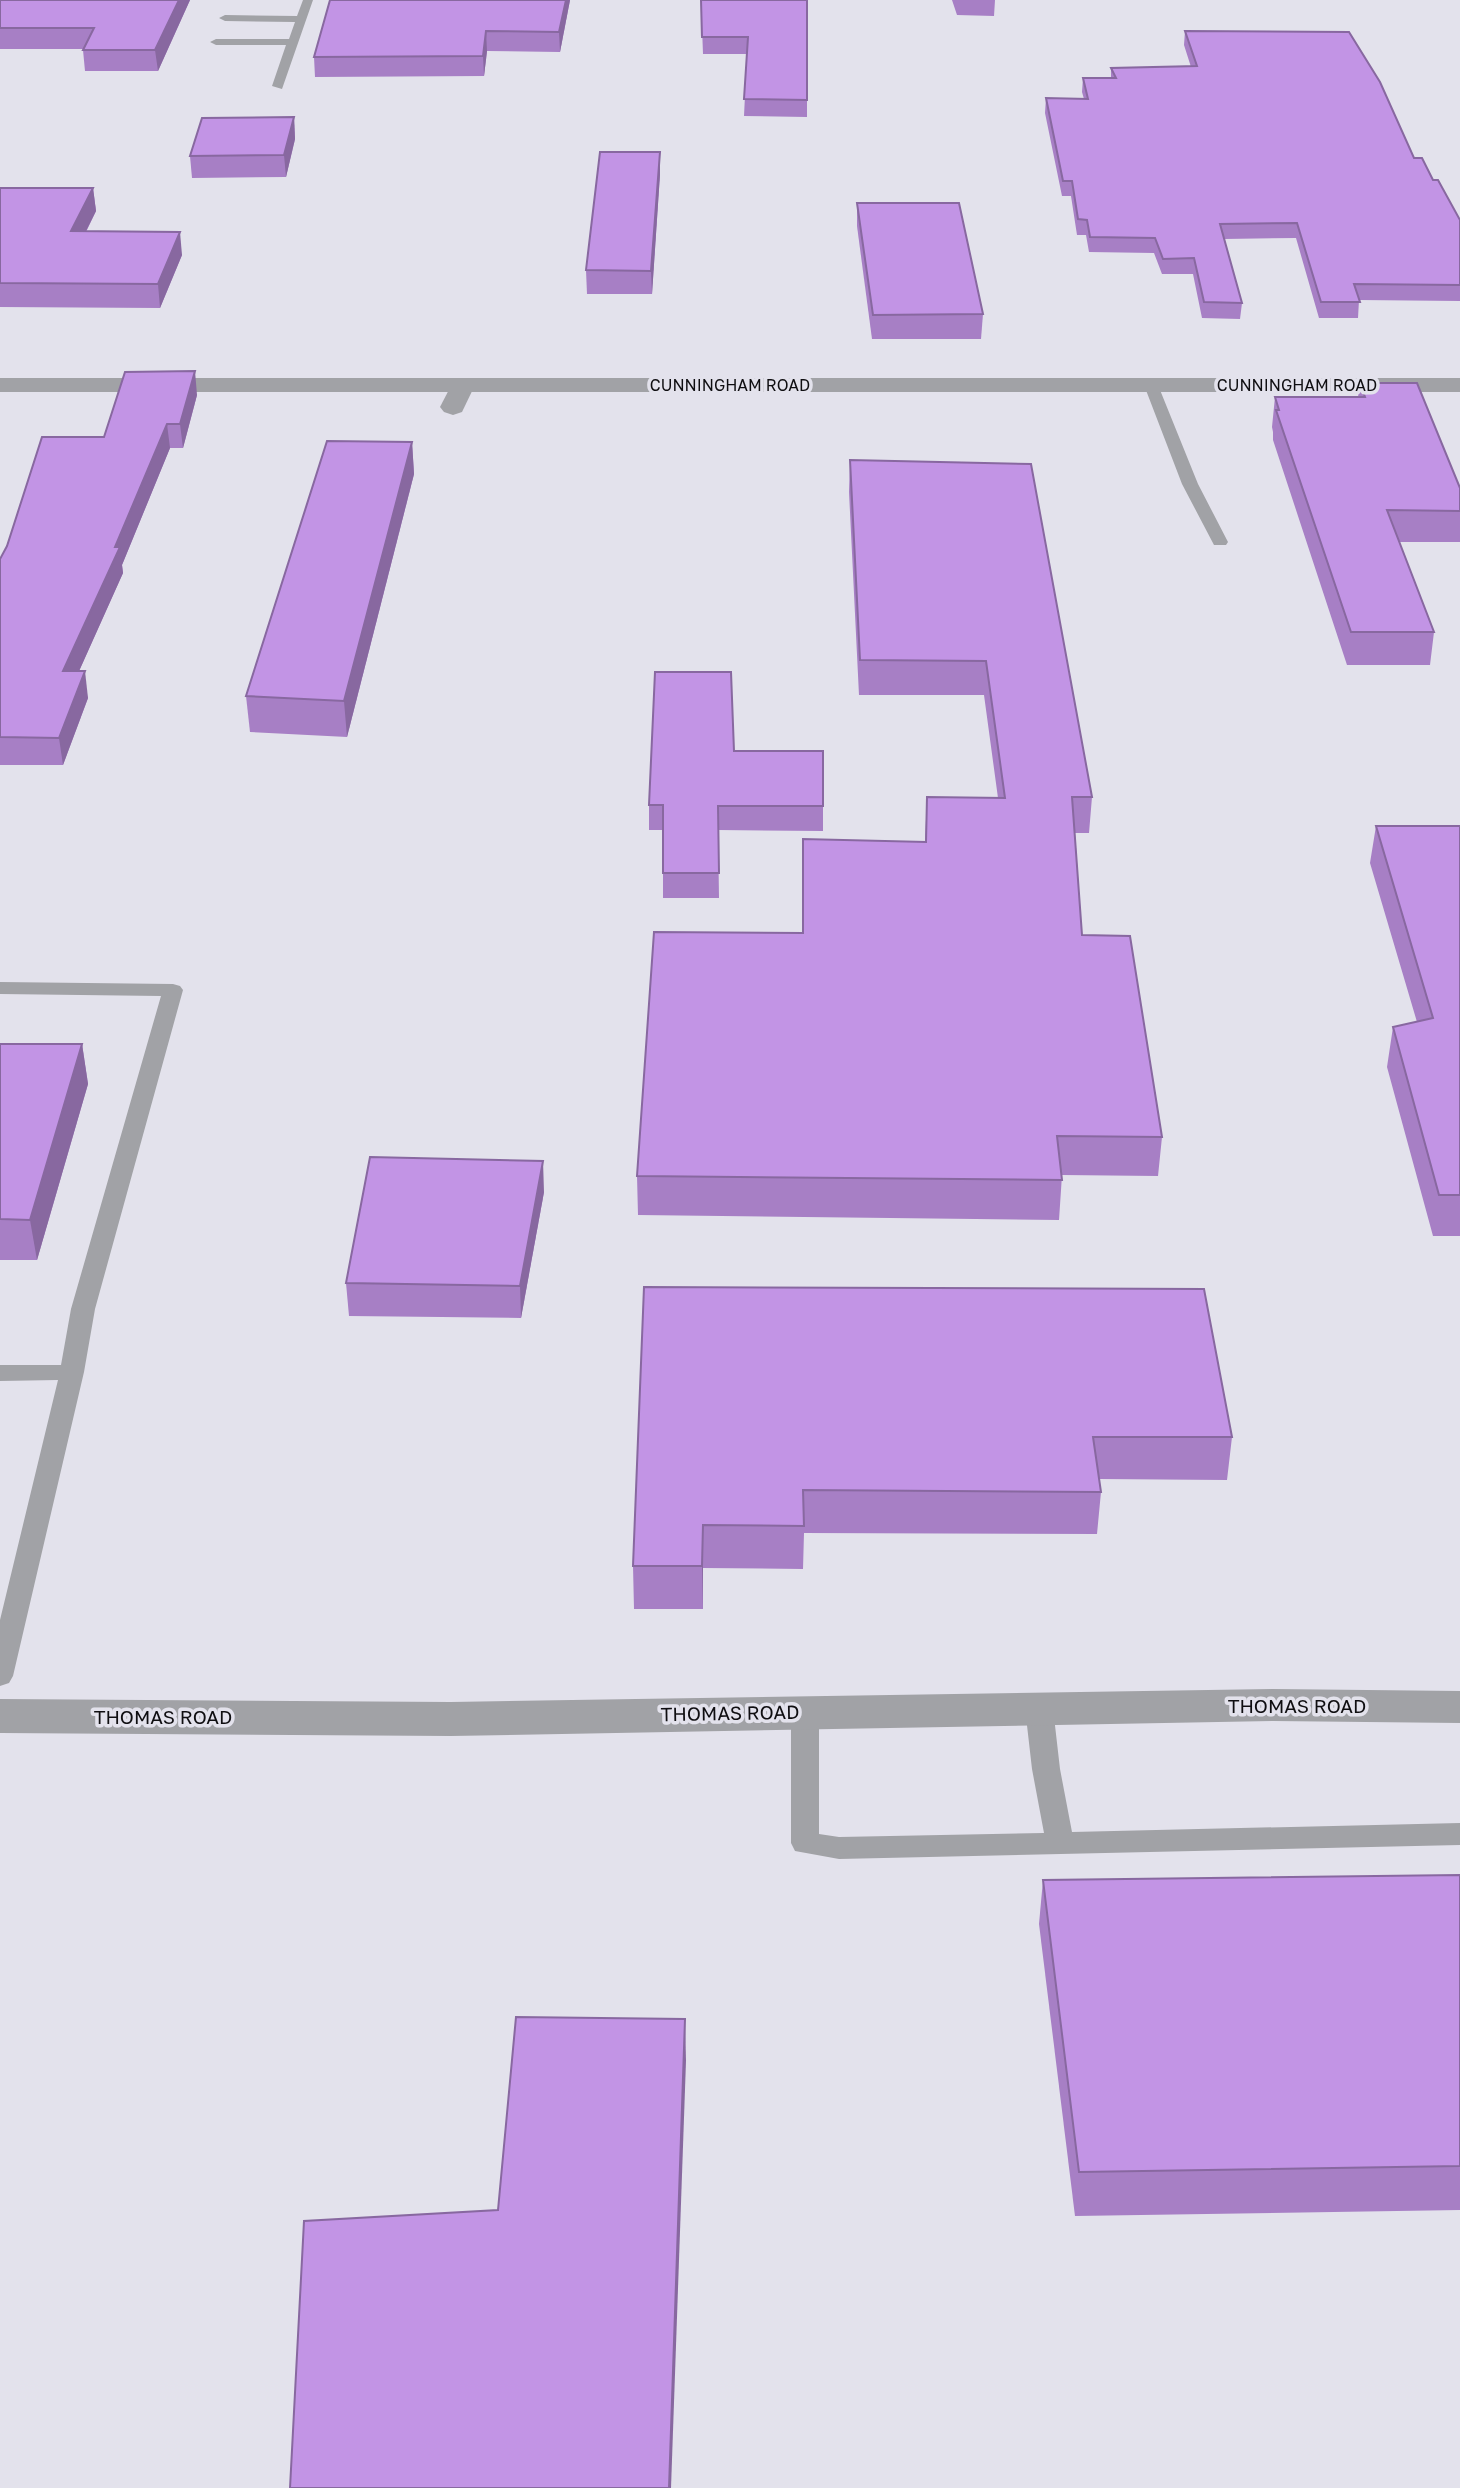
<svg xmlns="http://www.w3.org/2000/svg" width="1460" height="2488" font-family="'Golos Text',sans-serif">
<style>
.lines{fill:none;stroke-linecap:round;stroke-linejoin:round}
.service{fill:#a1a2a6;fill-rule:evenodd}
.minor{fill:#a1a2a6;fill-rule:evenodd}
.tertiary{fill:#a1a2a6;fill-rule:evenodd}
.wall{fill:#a77fc5}
.shaded-wall{fill:#8868a0}
.building{fill:#c294e5;stroke:#8868a0;stroke-width:2}
.labels{text-anchor:middle;stroke-width:7;stroke-linejoin:round;paint-order:stroke}
.far-street-label{font-size:16px;fill:#0f0e11;stroke:#e3e2ec}
.street-label{font-size:19px;fill:#0f0e11;stroke:#e3e2ec}
</style>
<rect width="100%" height="100%" fill="#e3e2ec"/>
<g class="lines">
<g class="service">
<polygon points="303,0 313,0 282,89 272,86 286,45 216,45 210,42 216,39 289,39 295,22 225,21 219,18 225,15 297,16"/>
<polygon points="1151,381 1158,385 1198,484 1228,542 1226,545 1214,545 1182,484 1144,385"/>
<polygon points="0,982 173,984 180,986 183,990 95,1309 84,1372 13,1676 9,1683 0,1686 0,1620 58,1380 0,1381 0,1365 61,1365 71,1309 161,996 0,994"/>
<polygon points="1039,1698 1049,1701 1053,1708 1060,1769 1072,1832 1460,1823 1460,1845 839,1859 795,1851 791,1843 791,1711 795,1704 805,1701 815,1704 819,1711 819,1834 839,1837 1044,1833 1032,1769 1025,1708 1029,1701"/>
</g>
<g class="minor">
<polygon points="463,378 472,380 475,385 462,412 453,415 444,412 440,407 454,380"/>
<polygon points="1273,1689 1460,1691 1460,1723 1273,1721 451,1736 0,1733 0,1699 451,1702"/>
</g>
<rect class="tertiary" x="0" y="378" width="1460" height="14"/>
</g>
<g class="wall">
<polygon points="0,0 190,0 158,71 85,71 83,50 83,49 0,49"/>
<polygon points="570,0 560,52 487,51 484,76 315,77 314,57"/>
<polygon points="701,0 807,0 807,117 744,116 747,54 703,54"/>
<polygon points="952,0 995,0 994,16 957,15"/>
<polygon points="1185,31 1414,158 1433,180 1460,220 1460,301 1359,300 1358,318 1319,318 1296,238 1224,239 1242,303 1240,319 1202,318 1193,274 1162,274 1154,253 1089,252 1086,235 1077,235 1071,196 1062,196 1045,113 1046,98 1084,99 1082,92 1083,78 1111,78 1111,68 1191,67 1184,45"/>
<polygon points="294,117 295,139 286,177 192,178 190,156"/>
<polygon points="660,152 660,174 652,294 587,294 586,270"/>
<polygon points="0,188 93,188 96,211 86,232 182,255 160,308 0,307"/>
<polygon points="857,203 983,314 981,339 872,339 857,226"/>
<polygon points="1360,383 1460,488 1460,542 1399,542 1434,632 1430,665 1347,665 1273,440 1273,432 1272,427 1275,397 1358,397"/>
<polygon points="197,395 183,448 170,448 122,565 123,573 79,671 88,698 63,765 0,765 0,559 104,437"/>
<polygon points="412,442 414,474 347,737 250,732 246,696"/>
<polygon points="850,460 1092,797 1089,833 1075,833 1082,935 1162,1137 1158,1176 1062,1175 1059,1220 638,1215 637,1176 802,933 803,839 925,842 927,797 998,798 984,695 859,695 849,492"/>
<polygon points="734,751 823,806 823,831 718,830 719,898 663,898 663,830 649,830 649,805"/>
<polygon points="1376,826 1460,826 1460,1236 1433,1236 1387,1067 1393,1027 1417,1022 1370,863"/>
<polygon points="0,1044 82,1044 88,1084 37,1260 0,1260"/>
<polygon points="544,1192 521,1318 349,1316 346,1283"/>
<polygon points="644,1287 1232,1437 1227,1480 1099,1479 1101,1492 1097,1534 804,1533 803,1569 703,1568 703,1609 634,1609 633,1566"/>
<polygon points="1460,1875 1460,2210 1075,2216 1039,1924 1043,1880"/>
</g>
<g class="shaded-wall">
<polygon points="179,0 190,0 158,71 155,50"/>
<polygon points="566,0 570,0 560,52 559,32"/>
<polygon points="486,31 487,51 484,76 483,56"/>
<polygon points="294,117 295,139 286,177 284,155"/>
<polygon points="660,152 660,174 652,294 651,271"/>
<polygon points="93,188 96,211 74,255 71,231"/>
<polygon points="180,232 182,255 160,308 158,284"/>
<polygon points="195,371 197,395 183,448 180,424"/>
<polygon points="167,424 170,448 122,565 123,573 67,698 63,671"/>
<polygon points="412,442 414,474 347,737 344,701"/>
<polygon points="85,671 88,698 63,765 59,738"/>
<polygon points="82,1044 88,1084 37,1260 30,1220"/>
<polygon points="543,1161 544,1192 521,1318 520,1286"/>
<polygon points="703,1525 703,1609 702,1566"/>
<polygon points="685,2019 686,2061 671,2488 669,2488"/>
</g>
<g class="building">
<polygon points="0,0 179,0 155,50 83,50 94,28 0,28"/>
<polygon points="330,0 566,0 559,32 486,31 483,56 314,57"/>
<polygon points="701,0 807,0 807,100 744,99 748,37 702,37"/>
<polygon points="1185,31 1349,32 1380,82 1414,158 1422,158 1433,180 1438,180 1460,220 1460,285 1354,284 1360,302 1321,302 1297,223 1220,224 1242,303 1204,302 1194,258 1163,259 1155,238 1090,237 1087,220 1078,219 1072,181 1063,181 1046,98 1088,99 1083,78 1116,78 1111,68 1197,66"/>
<polygon points="294,117 284,155 190,156 202,118"/>
<polygon points="600,152 660,152 651,271 586,270"/>
<polygon points="0,188 93,188 71,231 180,232 158,284 0,283"/>
<polygon points="857,203 959,203 983,314 873,315"/>
<polygon points="195,371 180,424 167,424 115,547 120,547 63,671 85,671 59,738 0,737 0,559 7,546 42,437 104,437 125,372"/>
<polygon points="1360,383 1417,383 1460,488 1460,511 1387,510 1434,632 1351,632 1276,410 1279,410 1275,397 1365,397"/>
<polygon points="327,441 412,442 344,701 246,696"/>
<polygon points="850,460 1031,464 1092,797 1072,797 1082,935 1130,936 1162,1137 1057,1136 1062,1180 637,1176 654,932 803,933 803,839 926,842 927,797 1005,798 986,661 860,660"/>
<polygon points="655,672 731,672 734,751 823,751 823,806 718,806 719,873 663,873 663,805 649,805"/>
<polygon points="1376,826 1460,826 1460,1195 1439,1195 1393,1027 1433,1018"/>
<polygon points="0,1044 82,1044 30,1220 0,1219"/>
<polygon points="370,1157 543,1161 520,1286 346,1283"/>
<polygon points="644,1287 1204,1289 1232,1437 1093,1437 1101,1492 803,1490 804,1526 703,1525 702,1566 633,1566"/>
<polygon points="1460,1875 1460,2166 1079,2172 1043,1880"/>
<polygon points="516,2017 685,2019 669,2488 290,2488 304,2221 498,2210"/>
</g>
<g class="labels">
<g class="far-street-label">
<text x="730" y="391">CUNNINGHAM ROAD</text>
<text x="1297" y="391">CUNNINGHAM ROAD</text>
</g>
<g class="street-label">
<text x="1297" y="1713">THOMAS ROAD</text>
<text transform="translate(730 1713) rotate(-1)" y="7">THOMAS ROAD</text>
<text x="163" y="1724">THOMAS ROAD</text>
</g>
</g>
</svg>
